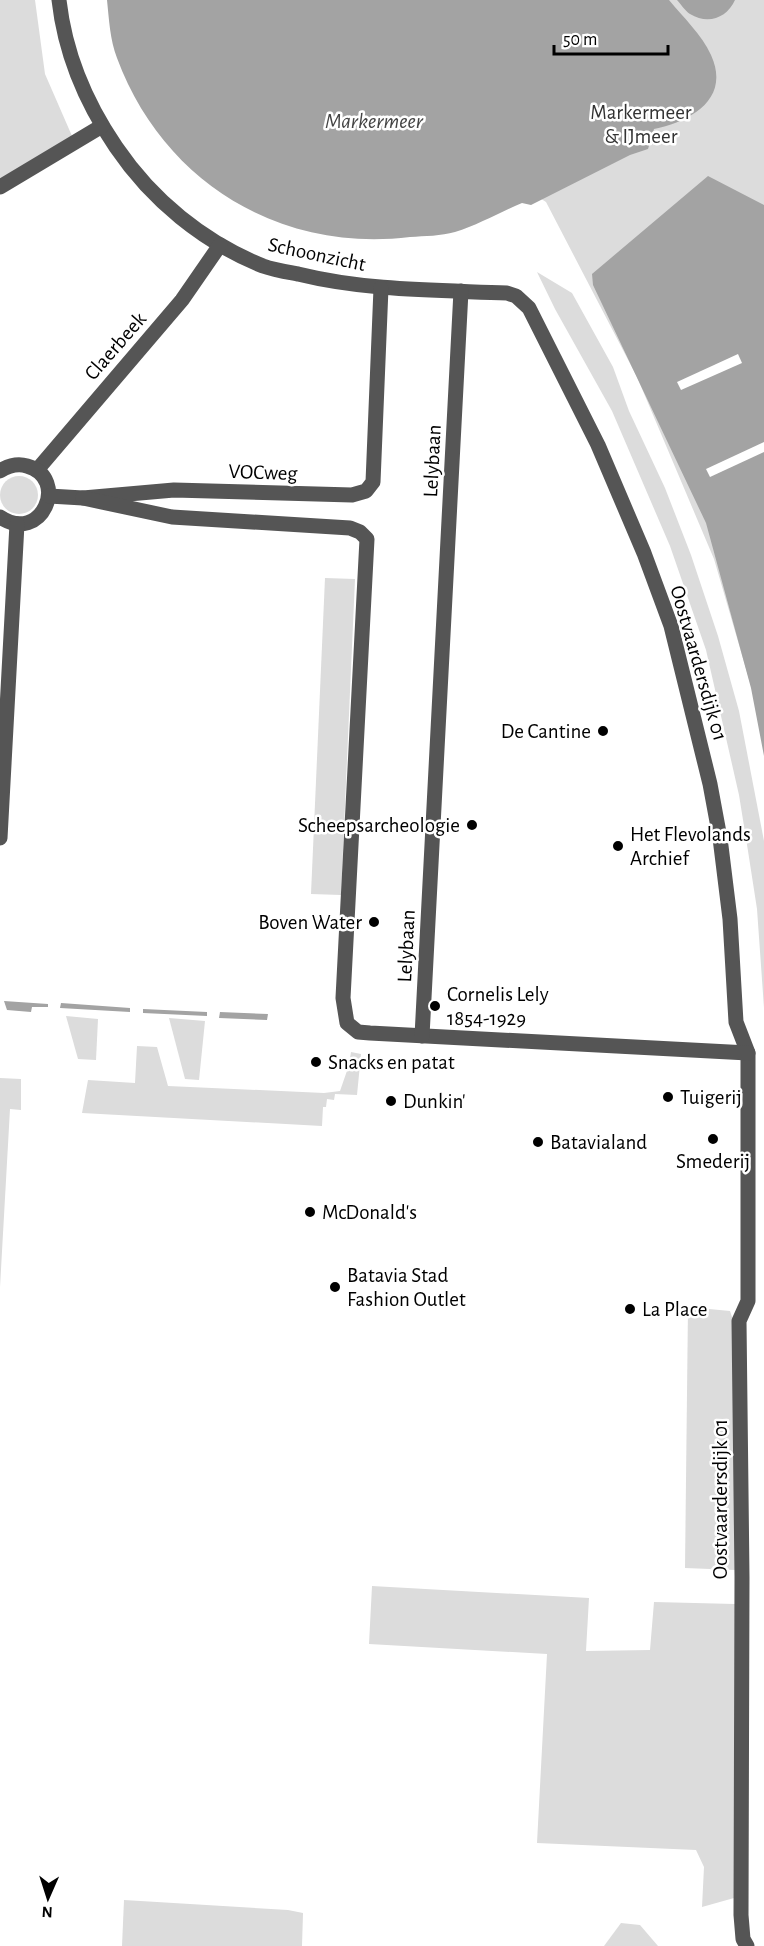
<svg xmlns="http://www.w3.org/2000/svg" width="764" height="1946" font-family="'Alegreya Sans',sans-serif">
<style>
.green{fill:#dcdcdc}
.water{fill:#a3a3a3}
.pier{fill:#fff}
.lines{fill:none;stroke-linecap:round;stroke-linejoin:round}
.minor{stroke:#555;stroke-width:15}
.poi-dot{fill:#000;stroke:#fff;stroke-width:2}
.labels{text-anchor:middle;stroke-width:5;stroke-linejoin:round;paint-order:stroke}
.park-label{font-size:21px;fill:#333;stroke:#fff}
.street-label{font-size:21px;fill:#000;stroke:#fff}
.poi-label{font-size:21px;fill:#000;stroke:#fff;text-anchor:start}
.water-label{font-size:22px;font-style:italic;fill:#444;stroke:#fff}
</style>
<rect width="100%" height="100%" fill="#fff"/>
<g class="green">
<polygon points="0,0 35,0 45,74 72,136 0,179"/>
<polygon points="386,0 764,0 764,742 760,717 714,559 637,377 546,202 532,193"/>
<polygon points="537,272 572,293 613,367 629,411 665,488 691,555 718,636 739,711 764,841 764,1008 757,909 748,851 739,795 706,650 670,546 612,411 555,309"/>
<circle cx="19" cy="495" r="19"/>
<polygon points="325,578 355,579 341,895 311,894"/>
<polygon points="66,1016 98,1019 96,1060 78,1059"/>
<polygon points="169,1018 205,1021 199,1080 185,1079"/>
<polygon points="137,1046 157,1047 168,1086 324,1093 340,1091 349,1065 351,1052 361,1054 357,1095 335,1094 334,1100 327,1099 326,1107 323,1107 322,1126 82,1113 88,1080 135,1083"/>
<polygon points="0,1078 21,1079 21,1110 10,1109 0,1287"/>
<polygon points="688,1307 730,1311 734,1323 735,1570 685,1568"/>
<polygon points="372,1586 589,1598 586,1651 650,1650 654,1602 735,1604 734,1898 702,1907 704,1867 696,1850 537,1843 547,1654 369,1644"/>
<polygon points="124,1900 288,1910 303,1913 302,1946 122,1946"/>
<polygon points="621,1923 640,1925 658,1946 604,1946"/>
</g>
<g class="water">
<path d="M107,0H669C683,17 702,35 711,55C731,99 691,121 654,129L648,149L630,155L531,205L522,203C500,212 478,225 455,232C441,236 425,236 410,237C280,253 163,182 117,58C110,40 109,19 107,0Z"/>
<path d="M677,0H735C727,18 708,25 690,14C685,11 681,4 677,0Z"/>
<polygon points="708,176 764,205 764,756 751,688 706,523 593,285 592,274"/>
<polygon points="4,1001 48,1004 48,1007 32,1007 31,1012 7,1010"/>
<polygon points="61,1003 130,1008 130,1012 60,1008"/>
<polygon points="143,1009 207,1012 207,1016 143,1013"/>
<polygon points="220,1012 268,1014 267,1020 219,1018"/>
</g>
<g class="pier">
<polygon points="738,354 742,363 681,390 677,382"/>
<polygon points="764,442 764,452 710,477 706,469"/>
</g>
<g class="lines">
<g class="minor">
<path d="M59,0C65,54 86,103 116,147C152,200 203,242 263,266C274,270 287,272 298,274C367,291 437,290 507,293L516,296L529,308L598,445L644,553L671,626L710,784L720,838L730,919L736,1022L748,1053V1301L739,1321L742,1577L741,1915L743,1939L747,1946"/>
<polyline points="0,187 102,126"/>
<polyline points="37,470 182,300 220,245"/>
<path d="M0,471C8,466 17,463 27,466C70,478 42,545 0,517"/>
<polyline points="49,496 83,498 174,490 352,495 366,491 373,482 381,288"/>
<polyline points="83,498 172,517 350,528 360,532 367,539 343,998 347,1023 358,1032 370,1033 748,1053"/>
<polyline points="0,838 17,524"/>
<polyline points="422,1036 461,291"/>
</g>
</g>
<g class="poi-dot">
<circle cx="603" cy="731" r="6"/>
<circle cx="472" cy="825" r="6"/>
<circle cx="618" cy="846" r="6"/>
<circle cx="374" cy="922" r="6"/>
<circle cx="435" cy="1006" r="6"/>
<circle cx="316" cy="1062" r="6"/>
<circle cx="668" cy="1097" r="6"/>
<circle cx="391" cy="1101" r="6"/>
<circle cx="713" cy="1139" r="6"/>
<circle cx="538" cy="1142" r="6"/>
<circle cx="310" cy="1212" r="6"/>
<circle cx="335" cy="1287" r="6"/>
<circle cx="630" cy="1309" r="6"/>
</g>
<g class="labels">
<g class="park-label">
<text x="641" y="119">Markermeer<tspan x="641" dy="24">&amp; IJmeer</tspan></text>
</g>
<g class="street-label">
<text transform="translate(317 254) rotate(12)" y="7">Schoonzicht</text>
<text transform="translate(115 346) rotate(-49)" y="7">Claerbeek</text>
<text transform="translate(432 461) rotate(-87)" y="7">Lelybaan</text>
<text transform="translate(263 472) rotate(2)" y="7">VOCweg</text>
<text transform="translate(699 663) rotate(74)" y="7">Oostvaardersdijk 01</text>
<text transform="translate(406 946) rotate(-87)" y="7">Lelybaan</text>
<text transform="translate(720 1499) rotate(-90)" y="7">Oostvaardersdijk 01</text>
</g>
<g class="poi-label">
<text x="591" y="738" text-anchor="end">De Cantine</text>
<text x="460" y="832" text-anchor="end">Scheepsarcheologie</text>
<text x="630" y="841">Het Flevolands<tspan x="630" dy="24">Archief</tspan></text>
<text x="362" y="929" text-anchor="end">Boven Water</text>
<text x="447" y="1001">Cornelis Lely<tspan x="447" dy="24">1854-1929</tspan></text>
<text x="328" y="1069">Snacks en patat</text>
<text x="680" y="1104">Tuigerij</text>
<text x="403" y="1108">Dunkin'</text>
<text x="550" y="1149">Batavialand</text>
<text x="713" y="1168" text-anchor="middle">Smederij</text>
<text x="322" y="1219">McDonald's</text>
<text x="347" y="1282">Batavia Stad<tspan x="347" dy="24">Fashion Outlet</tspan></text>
<text x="642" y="1316">La Place</text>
</g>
<g class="water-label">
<text x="374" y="128">Markermeer</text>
</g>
</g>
<g transform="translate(48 1898) rotate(183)" stroke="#ffffff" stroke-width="4.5" paint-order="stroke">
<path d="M0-4.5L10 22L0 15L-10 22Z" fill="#000000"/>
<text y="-9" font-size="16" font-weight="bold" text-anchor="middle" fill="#000000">N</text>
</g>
<path d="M554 45v9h114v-9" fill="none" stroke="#000000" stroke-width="3"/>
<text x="563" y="45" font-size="18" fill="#000000" stroke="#ffffff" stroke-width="4.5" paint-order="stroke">50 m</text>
</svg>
